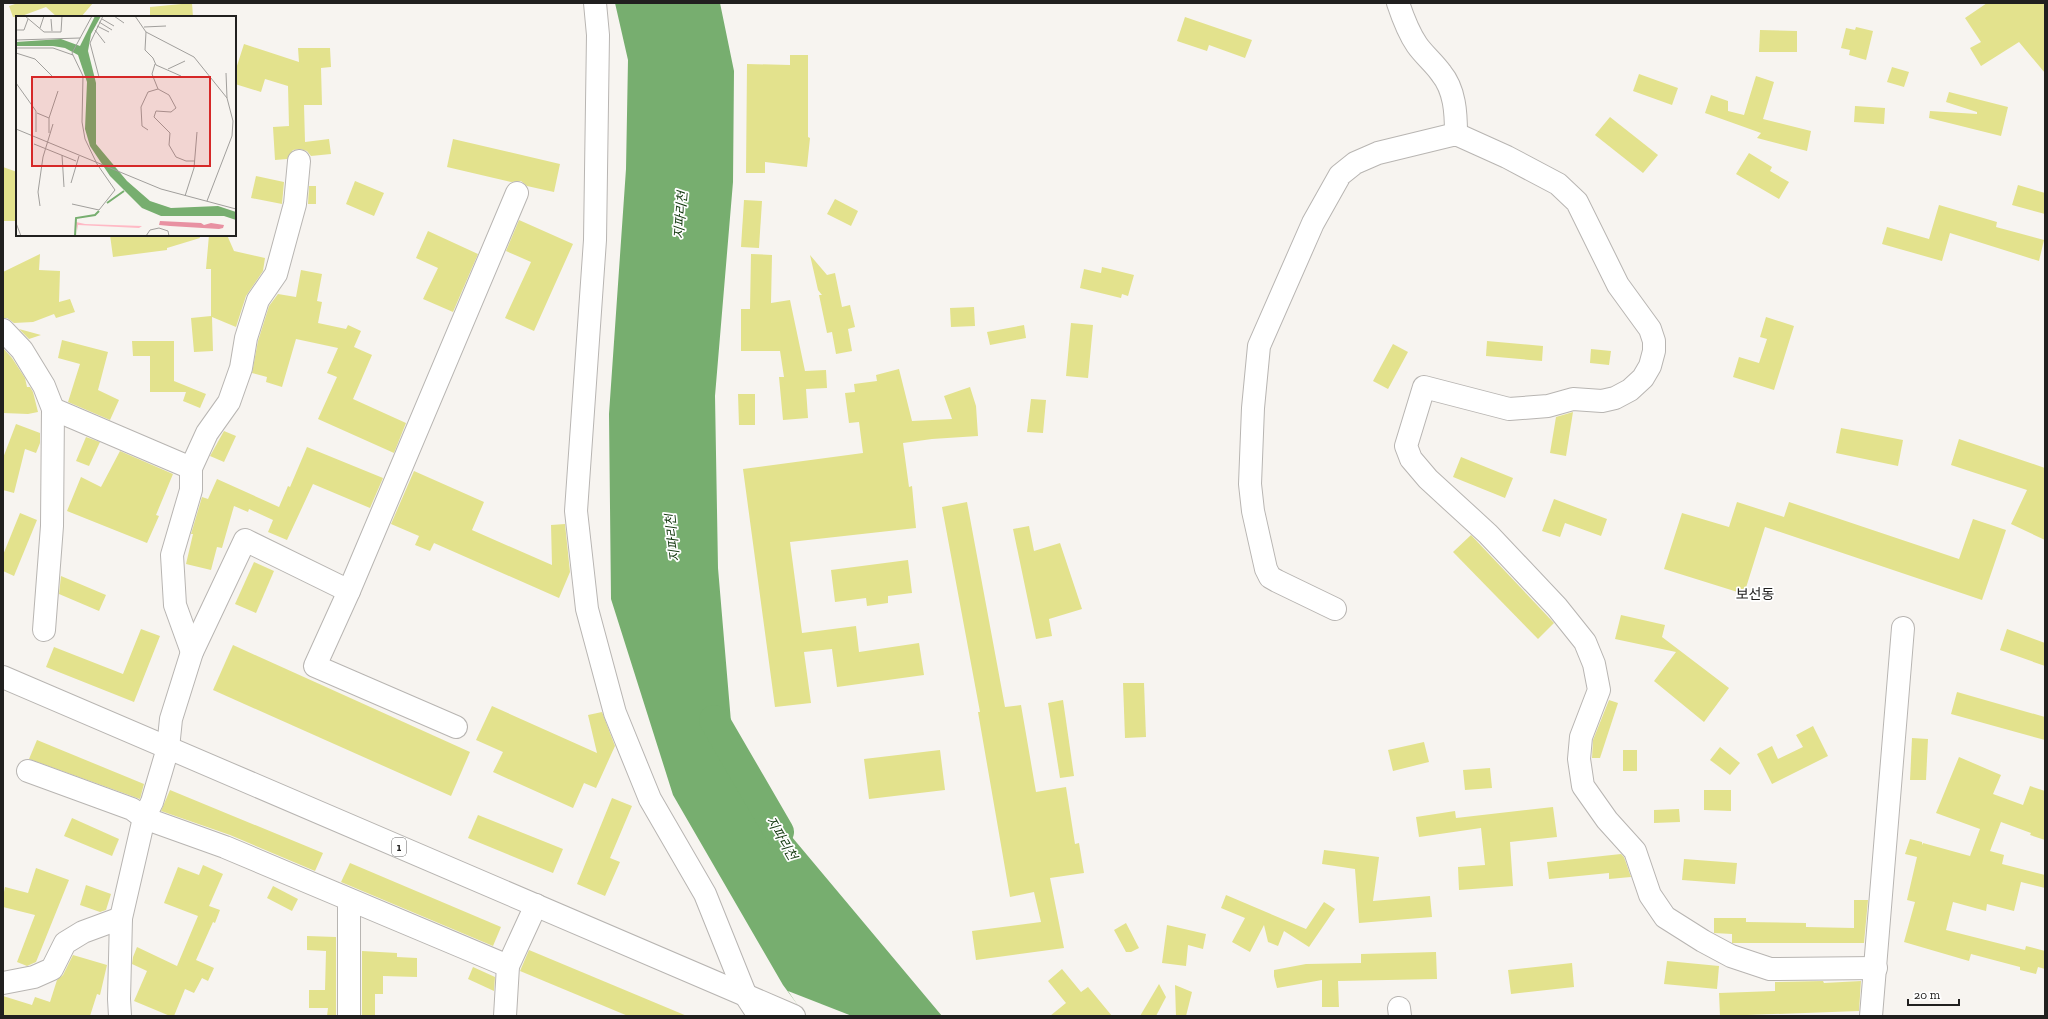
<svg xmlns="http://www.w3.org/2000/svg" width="2048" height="1019" font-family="'Zilla Slab','Noto Sans KR',serif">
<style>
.water{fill:#77ae6f}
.pier{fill:#f7f4f0}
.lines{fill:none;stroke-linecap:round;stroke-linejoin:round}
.river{stroke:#77ae6f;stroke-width:30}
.building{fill:#e3e28d}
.minor-casing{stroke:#b8b5b2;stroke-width:24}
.major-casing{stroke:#b8b5b2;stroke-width:24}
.minor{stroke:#fff;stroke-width:22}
.major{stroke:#fff;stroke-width:22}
.labels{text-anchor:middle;stroke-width:3.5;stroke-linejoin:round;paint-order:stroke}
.shield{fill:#fff;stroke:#646362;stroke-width:1}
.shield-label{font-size:11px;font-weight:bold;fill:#21201f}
.water-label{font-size:13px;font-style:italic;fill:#10360b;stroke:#fff}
.quarter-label{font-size:14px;fill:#21201f;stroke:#fff}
.inset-river{fill:none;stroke:#77ae6f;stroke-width:2}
.inset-road{fill:none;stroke:#a19f9c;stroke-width:1}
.view{fill:#d62828;fill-opacity:0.15;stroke:#d62828;stroke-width:2}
.inset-edge{fill:none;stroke:#21201f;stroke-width:2}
</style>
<rect width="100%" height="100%" fill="#f7f4f0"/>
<polygon class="water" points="615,3 720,3 734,71 733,182 715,396 718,568 735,769 942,1016 806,1016 783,985 673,795 611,599 609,414 626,169 628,60"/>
<polygon class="pier" points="788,991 852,1016 805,1016"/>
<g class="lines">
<polyline class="river" points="714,720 779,832"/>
</g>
<g class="building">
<polygon points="18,3 93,3 81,17 57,17 46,7 19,17 13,17 9,6"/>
<polygon points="192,3 193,17 150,17 150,7"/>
<polygon points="1987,3 2045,3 2045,73 2019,42 1981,66 1970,48 1981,42 1965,18"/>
<polygon points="1185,17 1252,40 1245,58 1209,45 1207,51 1177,41"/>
<polygon points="1856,27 1873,31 1866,60 1849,55 1850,50 1841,48 1846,28 1855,30"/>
<polygon points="1760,30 1797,31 1797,52 1759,52"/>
<polygon points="244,44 299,62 298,48 330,48 331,67 321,68 322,105 304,105 305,142 329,139 331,154 311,156 307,151 300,149 293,150 287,159 275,160 273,127 289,126 288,86 265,79 261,92 235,84 235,72"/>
<polygon points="790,55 808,55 808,137 810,138 807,167 765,162 765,173 746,173 747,64 790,65"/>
<polygon points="1892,67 1909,72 1904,87 1887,82"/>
<polygon points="1639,74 1678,88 1672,105 1633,91"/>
<polygon points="1756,76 1774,82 1763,119 1811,131 1807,151 1757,138 1761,133 1705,113 1711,95 1728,101 1728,113 1728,111 1744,115"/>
<polygon points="1949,92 2008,107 2001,136 1929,118 1930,111 1977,114 1977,112 1946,102"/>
<polygon points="1855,106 1885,108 1884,124 1854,122"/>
<polygon points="1610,117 1658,155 1643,173 1595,135"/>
<polygon points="453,139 560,164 554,192 527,186 521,181 511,182 447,167"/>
<polygon points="1749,153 1772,167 1770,171 1789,182 1779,199 1736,174"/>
<polygon points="3,167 17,172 17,221 3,221"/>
<polygon points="256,176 284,182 282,204 251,198"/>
<polygon points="355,181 384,193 374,216 346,204"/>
<polygon points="2018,185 2045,193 2045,214 2012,205"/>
<polygon points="309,186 316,186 316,204 308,204"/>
<polygon points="835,199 858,211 851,226 827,214"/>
<polygon points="744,200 762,201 759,248 741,247"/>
<polygon points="1939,205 1997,222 1996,227 2044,240 2039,261 1950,233 1942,261 1882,244 1887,227 1929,239"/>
<polygon points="519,220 573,244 534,331 505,318 531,262 506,251"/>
<polygon points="428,231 478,254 453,312 423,299 438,268 416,258"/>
<polygon points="110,235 199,235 200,238 167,248 167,250 113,257"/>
<polygon points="209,235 227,235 234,251 265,258 263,271 246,296 236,327 212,317 213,351 194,352 191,318 211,316 211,269 206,269"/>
<polygon points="40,254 39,270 60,271 59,302 70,299 75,312 56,318 54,314 33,322 14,323 7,318 3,318 3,272"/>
<polygon points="751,254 772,255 771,303 790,300 805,371 826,370 827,388 806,389 808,418 783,420 779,377 784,377 780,351 741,351 741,309 750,309"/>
<polygon points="810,255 827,275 835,273 842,307 850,305 855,327 848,329 852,351 836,354 832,332 827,333 819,295 822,295 818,290"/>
<polygon points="1102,267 1134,275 1128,296 1122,294 1121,298 1080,288 1084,269 1101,273"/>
<polygon points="301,270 322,274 317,301 322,302 318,323 346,329 348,325 361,331 354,347 372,355 353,399 406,423 394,453 318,419 337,377 327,373 338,348 296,339 282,387 266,382 267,377 252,373 258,341 269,306 278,294 296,297"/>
<polygon points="974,307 975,326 951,327 950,308"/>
<polygon points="1766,317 1794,326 1774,390 1733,377 1739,357 1759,363 1767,339 1760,337"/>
<polygon points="1071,323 1093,325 1088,378 1066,376"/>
<polygon points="1024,325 1026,338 990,345 987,332"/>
<polygon points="19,329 41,335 29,339"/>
<polygon points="62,340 108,352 98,390 119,400 110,420 68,402 80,364 58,358"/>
<polygon points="132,341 174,341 174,381 206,394 200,408 183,401 186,392 150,392 150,356 133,356"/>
<polygon points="1487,341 1543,346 1542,361 1486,356"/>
<polygon points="1393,344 1408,352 1388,389 1373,381"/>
<polygon points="3,348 12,358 25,378 27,387 30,387 33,392 38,412 28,414 3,413"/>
<polygon points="1591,349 1611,351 1609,365 1590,363"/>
<polygon points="899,369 912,421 952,419 944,396 970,387 976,406 978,436 932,439 903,443 909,487 912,486 916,528 790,542 802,633 856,626 859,652 919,643 924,675 837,687 832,649 804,652 811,703 775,707 743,469 863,453 859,422 849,423 845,393 855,392 854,384 877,381 876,375"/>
<polygon points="738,394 755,394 755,425 739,425"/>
<polygon points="1031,399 1046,400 1043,433 1027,432"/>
<polygon points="1573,412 1566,456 1550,453 1556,417"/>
<polygon points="16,424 40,433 40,443 36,453 25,449 14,493 3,490 3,458"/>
<polygon points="1841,428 1903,440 1898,466 1836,453"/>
<polygon points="224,431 236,436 224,462 210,456"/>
<polygon points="86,437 100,442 89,466 76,461"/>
<polygon points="1959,439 2045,468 2045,540 2011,524 2027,490 1951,465"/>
<polygon points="307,447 383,478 370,508 313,484 287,540 268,532 273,520 249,509 248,512 234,506 222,548 217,547 211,570 186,564 193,534 191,534 202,497 208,499 217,479 279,507 288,486 290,487"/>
<polygon points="120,451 173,474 156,515 159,516 147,543 67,511 81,477 101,487"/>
<polygon points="1461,457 1513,478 1505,498 1453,477"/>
<polygon points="414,471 484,502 472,530 552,565 551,525 565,524 570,572 559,598 434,543 430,551 415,545 419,536 391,524"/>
<polygon points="1554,499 1607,519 1601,536 1565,523 1560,537 1542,531"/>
<polygon points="967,502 1005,707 1021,705 1036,792 1066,787 1075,844 1079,843 1084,873 1050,878 1064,948 976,960 972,931 1041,922 1034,892 1010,897 978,712 980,712 942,507"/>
<polygon points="1737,502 1784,517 1789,502 1959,559 1973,519 2006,530 1982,600 1765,527 1744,594 1664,569 1682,513 1729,527"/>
<polygon points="20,513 37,520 14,576 3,571 3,555"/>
<polygon points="1029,526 1034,551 1060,543 1082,609 1049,619 1052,636 1036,639 1013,529"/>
<polygon points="1471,535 1554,623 1538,639 1453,552"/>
<polygon points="908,560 912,593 888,596 888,603 867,606 866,598 835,602 831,570"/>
<polygon points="254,562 274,571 256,613 235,604"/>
<polygon points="61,576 106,595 99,611 59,594"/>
<polygon points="1621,615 1665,625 1662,637 1729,688 1704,722 1654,681 1676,652 1615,639"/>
<polygon points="141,629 160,636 134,702 46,667 54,647 123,674"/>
<polygon points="2007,629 2045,643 2045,666 2000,650"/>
<polygon points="233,645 470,752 451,796 213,690"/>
<polygon points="1123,683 1144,683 1146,737 1125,738"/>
<polygon points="1957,692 2045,717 2045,740 1951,714"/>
<polygon points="1063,700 1074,776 1060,778 1048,703"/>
<polygon points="1609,700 1618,703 1600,758 1592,758 1593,740"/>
<polygon points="492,706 597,753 588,715 602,712 615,746 596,788 584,783 573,808 493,772 503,752 476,740"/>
<polygon points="1813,726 1828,756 1772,784 1757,754 1772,746 1778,759 1803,747 1796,735"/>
<polygon points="1912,738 1928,739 1926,780 1910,780"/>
<polygon points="37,740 144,784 140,799 29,759"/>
<polygon points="1424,742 1429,762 1393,771 1388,750"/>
<polygon points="1720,747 1740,763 1730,775 1710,760"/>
<polygon points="940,750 945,790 869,799 864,759"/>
<rect x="1623" y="750" width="14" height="21"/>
<polygon points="1959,757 2001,775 1993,794 2023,805 2030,786 2045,791 2045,840 2030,835 2031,833 2001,822 1990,851 2004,855 2002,864 2045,875 2045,888 2021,882 2014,911 1987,904 1986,911 1953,902 1946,930 2025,950 2026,946 2045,951 2045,969 2038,967 2036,974 2020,970 2020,967 1971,954 1969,961 1904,942 1915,902 1907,900 1917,857 1905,854 1910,839 1922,842 1922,845 1923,843 1970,856 1980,829 1936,813"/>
<polygon points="1490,768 1492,788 1465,790 1463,770"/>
<polygon points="170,790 323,853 315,871 230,835 161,811"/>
<polygon points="1704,790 1731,790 1731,811 1704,810"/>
<polygon points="612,798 632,806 610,858 620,862 605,896 577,884"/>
<polygon points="1553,807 1557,837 1510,842 1513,886 1459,890 1458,867 1485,865 1481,828 1419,837 1416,817 1455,811 1456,818"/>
<polygon points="1679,809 1680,822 1654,823 1654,810"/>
<polygon points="478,815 563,849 553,873 468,838"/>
<polygon points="72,818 119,839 112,856 64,836"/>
<polygon points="1324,850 1379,857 1373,901 1430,896 1432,917 1359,923 1355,869 1322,864"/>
<polygon points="1621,854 1624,857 1631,877 1609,879 1609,873 1549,879 1547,862"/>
<polygon points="1684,859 1737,863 1735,884 1682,880"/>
<polygon points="350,863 501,927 493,946 341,882"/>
<polygon points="203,865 223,874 209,906 220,910 215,923 213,922 196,960 214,968 208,981 202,978 194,993 185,989 174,1016 170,1016 134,1001 147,971 132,964 133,957 137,947 177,966 198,916 164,903 178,867 199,875"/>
<polygon points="36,868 69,880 36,962 27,966 17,962 35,915 3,907 3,897 5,887 28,893"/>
<polygon points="86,885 111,894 106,910 100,912 80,905"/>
<polygon points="273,886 298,899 292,911 267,898"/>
<polygon points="1226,895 1306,929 1324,902 1335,909 1309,947 1284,931 1278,946 1268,942 1264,925 1250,952 1232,942 1245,918 1221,908"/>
<polygon points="1854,900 1868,900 1864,943 1732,943 1732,934 1714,933 1714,918 1746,918 1746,922 1806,923 1806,927 1854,928"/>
<polygon points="1126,923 1139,948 1131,952 1126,952 1114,930"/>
<polygon points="1167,925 1206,934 1203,949 1188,945 1186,966 1162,963"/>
<polygon points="307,936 336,937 336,1016 327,1016 328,1008 309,1008 309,990 325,990 326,951 307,950"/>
<polygon points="529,950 687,1016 628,1016 520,971"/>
<polygon points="362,951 397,953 397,957 417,958 417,977 383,976 383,994 375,994 375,1016 362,1016"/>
<polygon points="1436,952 1437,979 1338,981 1339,1007 1322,1007 1322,980 1277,988 1274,976 1274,970 1306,964 1361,963 1361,954"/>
<polygon points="73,955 107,965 100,995 97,994 90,1016 3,1016 3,996 32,1005 35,997 50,1002 57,980 63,975"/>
<polygon points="1667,961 1719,966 1717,989 1664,984"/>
<polygon points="1572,963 1574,987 1511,994 1508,970"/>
<polygon points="473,967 495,977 494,991 468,979"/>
<polygon points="1062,969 1081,992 1088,987 1112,1016 1050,1016 1066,1003 1048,981"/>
<polygon points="1823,981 1824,983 1861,981 1859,1011 1720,1016 1719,993 1775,991 1775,982"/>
<polygon points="1159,984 1166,997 1156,1016 1140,1016"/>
<polygon points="1175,985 1192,992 1186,1016 1176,1016"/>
</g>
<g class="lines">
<g class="minor-casing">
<g id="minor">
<polyline points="595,3 598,35 595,240 576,511 587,609 615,713 650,799 705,894 746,996 759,1016"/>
<path d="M1398,3C1403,18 1408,32 1417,45C1424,55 1434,63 1441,73C1455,90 1456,113 1456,134"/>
<polyline points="3,330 22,350 44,386 53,409 52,526 44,630"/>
<polyline points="53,409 191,468 207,433 229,402 241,368 246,338 258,300 276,274 295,204 299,161"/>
<polyline points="191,468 191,490 172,555 175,605 192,652"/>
<polyline points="349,591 315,666 456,727"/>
<polyline points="1335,609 1277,581 1270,577 1266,569 1253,511 1250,484 1253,408 1259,346 1313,223 1340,175 1355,163 1378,153 1456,134 1507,157 1558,184 1577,202 1618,285 1650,329 1654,341 1654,351 1650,366 1643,378 1630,390 1615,398 1602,401 1573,399 1548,406 1509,409 1424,387 1406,446 1411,459 1428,479 1488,534 1557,607 1585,642 1594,664 1599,690 1581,737 1579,759 1583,786 1607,820 1635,851 1650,895 1665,917 1703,941 1731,956 1770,969 1876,968"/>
<polyline points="28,771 132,809 144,818 225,847 508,966"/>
<polyline points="3,983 34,977 52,969 65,943 83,932 121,918"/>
<polyline points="1399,1008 1400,1016"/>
<polyline points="120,1016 119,999 121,918 144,818 152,802 168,748 171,719 192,652 245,540 349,591 517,193"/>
<polyline points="349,1016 349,900"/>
<polyline points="505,1016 508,966 536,905"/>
<polyline points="1871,1016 1903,628"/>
</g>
</g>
<g class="major-casing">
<polyline id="major" points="3,677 794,1016"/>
</g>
<use href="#minor" class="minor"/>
<use href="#major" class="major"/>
</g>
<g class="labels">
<rect class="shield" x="392" y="838" width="14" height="18" rx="3"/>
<g class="shield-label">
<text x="399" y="851">1</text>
</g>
<g class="water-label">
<text transform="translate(680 215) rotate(-85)" y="5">지파리천</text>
<text transform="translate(672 538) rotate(-96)" y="5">지파리천</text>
<text transform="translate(782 838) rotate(60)" y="5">지파리천</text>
</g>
<g class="quarter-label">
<text x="1755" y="599">보선동</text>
</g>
</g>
<g transform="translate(16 16)">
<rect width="220" height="220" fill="#f7f4f0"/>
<path d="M60,206L69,208L126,210L123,212L62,209L61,215Z" fill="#ffb9c5"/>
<path d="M144,205L185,207L188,209L195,207L208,209L207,212L203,213L154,210L143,209Z" fill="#e891a2"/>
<path d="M79,0H85L75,18L72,35L80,67V128L111,165L134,185L155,192L202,190L220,196V204L208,200H145L126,192L94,160L74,130L69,113L71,66L62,39L49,32L37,30H0V26L45,23L64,30Z" fill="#77ae6f"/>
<path class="inset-river" d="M91,187L108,175M59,220L60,202L79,199L83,195"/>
<path class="inset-road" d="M9,0L28,16H45L46,0M98,0L108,7M119,0L130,16L129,34L137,42L140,49L165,60M35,3L36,15M86,3L98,10M83,6L96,14M81,10L93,16M128,11L150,10M24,12L28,0M0,14H8L12,3M79,14L89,27M130,16L178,41L211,82L217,105L216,120L191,185M0,24L64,22M0,32H37L57,39M0,37L19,43L37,61H48M139,48L136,58L142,73M152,53L169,45M210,57L211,82M83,61L74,27L87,0M0,67L20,95V116M21,97L33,102L42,75M33,102V117M0,113L145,173L220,193M132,114L126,110L125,91L132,76L142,73L153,79L160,92L155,96L140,95L138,101L154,117L153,129L160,141L170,145H179M18,128L60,145M46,139L48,171M55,167L63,140M169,180L178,152L181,116M56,188L83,194L99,174L81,148L69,123L66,106L67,60L56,37L76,0M24,190L22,176L27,141L37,108M0,207L5,220M130,220L134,214L143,212L152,215L153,220"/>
<path class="view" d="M16,61H194V150H16Z"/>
<rect width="220" height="220" class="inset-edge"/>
</g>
<rect width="2048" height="1019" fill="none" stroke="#21201f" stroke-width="8"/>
<path d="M1908 999v6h51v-6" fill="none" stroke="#21201f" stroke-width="2"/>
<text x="1914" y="999" font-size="12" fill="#21201f" stroke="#ffffff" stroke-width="3" paint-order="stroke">20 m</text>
</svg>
